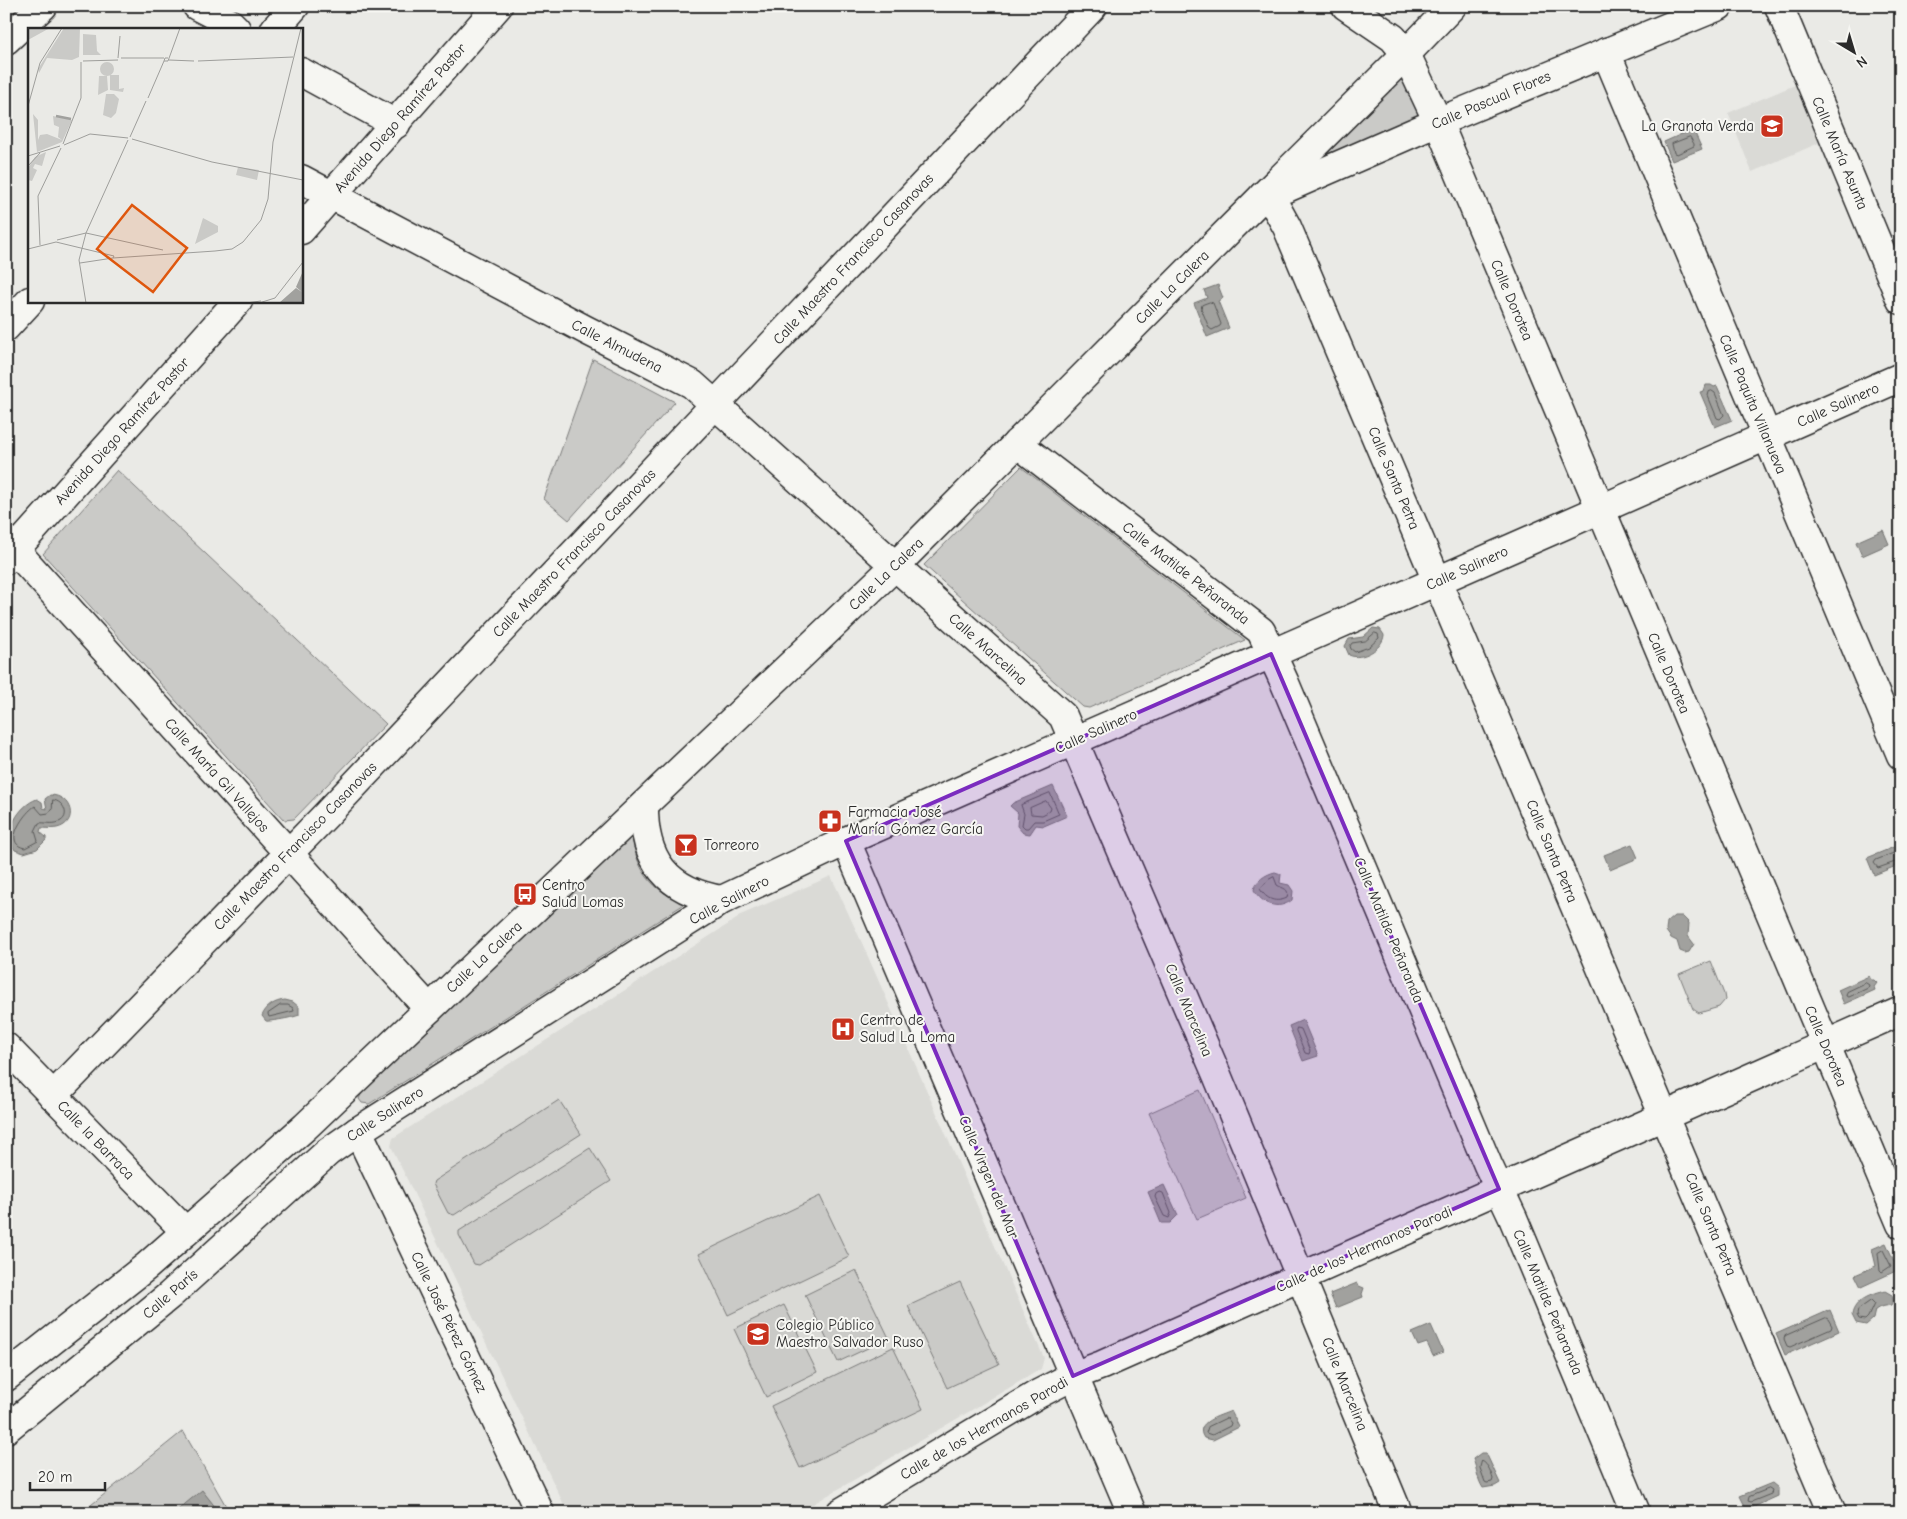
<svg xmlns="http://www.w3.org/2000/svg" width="1907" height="1519" font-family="'Comic Neue',sans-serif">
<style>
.built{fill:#dadad6}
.green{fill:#cacac7;stroke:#7a7a79}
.water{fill:#a1a19e;stroke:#727270}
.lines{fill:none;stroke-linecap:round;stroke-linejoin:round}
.shore{stroke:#5a5a59;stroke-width:1}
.minor-casing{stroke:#2b2b2b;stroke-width:31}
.major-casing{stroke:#2b2b2b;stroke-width:31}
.minor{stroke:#f6f6f2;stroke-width:28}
.major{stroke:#f6f6f2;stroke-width:28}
.marked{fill:#7b2cbf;fill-opacity:0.2;stroke:#7b2cbf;stroke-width:4;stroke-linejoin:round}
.labels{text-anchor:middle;stroke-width:4;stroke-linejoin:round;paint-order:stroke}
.street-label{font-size:15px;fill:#2b2b2b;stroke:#f6f6f2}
.poi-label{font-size:15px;fill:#2b2b2b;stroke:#f6f6f2;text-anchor:start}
.inset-river{fill:none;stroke:#a1a19e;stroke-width:2.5}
.inset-road{fill:none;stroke:#9e9e9b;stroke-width:1}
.view{fill:#df570e;fill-opacity:0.15;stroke:#df570e;stroke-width:2.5}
.inset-edge{fill:none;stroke:#2b2b2b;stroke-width:2.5}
</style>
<rect width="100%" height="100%" fill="#eaeae6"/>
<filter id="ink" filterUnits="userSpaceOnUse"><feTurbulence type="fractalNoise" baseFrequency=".02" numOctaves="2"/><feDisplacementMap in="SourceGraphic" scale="10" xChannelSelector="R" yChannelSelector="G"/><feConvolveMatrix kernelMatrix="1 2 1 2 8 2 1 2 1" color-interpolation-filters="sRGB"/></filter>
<g filter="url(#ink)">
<g class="built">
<polygon points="1795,85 1819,143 1752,172 1728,113"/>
<polygon points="831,876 862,943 1044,1358 1041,1369 798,1513 568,1513 391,1146 393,1138 738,918 738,916 799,890"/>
</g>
<g class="green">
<polygon points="1401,78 1403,78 1421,111 1420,116 1330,154 1327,153"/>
<polygon points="593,359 675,402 569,520 544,499"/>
<polygon points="1021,467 1245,640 1089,708 1083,707 924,565"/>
<polygon points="117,470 386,724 294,819 284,820 43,554"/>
<path d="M632,833C635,869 651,891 686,903L369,1104L362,1103L359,1099L362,1092Z"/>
<polygon points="1711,961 1724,994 1725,1000 1719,1007 1699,1013 1693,1009 1679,974"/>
<polygon points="1200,1090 1246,1198 1197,1219 1149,1113"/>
<polygon points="559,1100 581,1134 454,1215 448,1213 433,1184 434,1181"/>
<polygon points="590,1148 611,1181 479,1265 474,1264 459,1235 459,1231"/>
<polygon points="820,1196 849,1257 728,1315 699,1254"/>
<polygon points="856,1270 889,1338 838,1362 805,1295"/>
<polygon points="960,1282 999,1364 947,1388 908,1306"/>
<polygon points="784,1305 817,1372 766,1397 734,1329"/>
<polygon points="893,1347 923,1409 800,1468 771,1406"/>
<polygon points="183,1431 230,1513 81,1513"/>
</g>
<g class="water">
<polygon points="1693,129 1702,149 1672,161 1664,142"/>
<polygon points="1218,285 1223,298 1218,301 1229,328 1207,337 1194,303 1207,298 1204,290"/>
<polygon points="1706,385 1711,385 1714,387 1717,386 1732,420 1715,427 1700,392 1704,391"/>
<polygon points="1883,530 1889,544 1862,556 1856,542"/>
<path d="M1373,628L1380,629L1384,635C1383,649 1361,661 1349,655L1345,646L1349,639L1363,637Z"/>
<polygon points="1053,786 1067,816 1044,826 1036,825 1030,834 1023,833 1017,826 1018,813 1010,806 1013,803"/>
<path d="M50,795C72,795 79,823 57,828C52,829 46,828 41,828L40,832L46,837V840L37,849L24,853L15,850C2,833 19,805 37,799L42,802L43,808L47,809L45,799Z"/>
<polygon points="1632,844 1638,858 1610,870 1604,855"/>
<polygon points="1899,845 1901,850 1901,864 1874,875 1867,858"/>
<path d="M1275,872L1281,874L1280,883L1289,885L1293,891L1292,900C1278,911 1262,904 1254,890C1255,881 1266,874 1275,872Z"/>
<polygon points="1674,916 1682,916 1689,923 1688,936 1694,944 1689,952 1685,953 1680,951 1677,941 1671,938 1666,931 1667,922"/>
<polygon points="1869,976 1871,980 1874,980 1877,983 1874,987 1875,990 1844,1004 1838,990"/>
<path d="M285,1000L293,1002L299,1007V1015C296,1017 269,1022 266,1021L262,1016C266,1006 275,1001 285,1000Z"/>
<polygon points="1303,1020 1318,1056 1303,1061 1289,1026"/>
<polygon points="1164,1185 1178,1215 1170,1223 1161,1223 1148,1192"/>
<polygon points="1886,1243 1898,1270 1861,1287 1855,1275 1876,1266 1872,1249"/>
<polygon points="1357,1283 1359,1286 1364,1288 1362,1294 1363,1297 1336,1308 1330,1294"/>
<path d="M1885,1291L1892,1295L1893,1301L1891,1305L1880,1307L1875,1310L1873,1319L1866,1325L1856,1323L1852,1315C1854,1300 1872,1294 1885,1291Z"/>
<polygon points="1830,1310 1839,1331 1785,1355 1776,1334"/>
<polygon points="1431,1325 1443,1352 1433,1356 1427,1343 1418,1346 1412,1333"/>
<path d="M1231,1411L1239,1427L1213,1440L1204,1438C1193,1422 1220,1416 1231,1411Z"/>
<path d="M1481,1453H1486L1500,1483L1495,1486L1483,1488C1477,1479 1477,1469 1473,1459Z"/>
<polygon points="1772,1483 1778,1488 1778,1496 1747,1510 1740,1496"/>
<polygon points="202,1490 220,1513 174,1513"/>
</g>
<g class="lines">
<g class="shore">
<polygon points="1690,137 1694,144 1694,146 1677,154 1674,153 1672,144"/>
<polygon points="1210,302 1213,303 1221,324 1220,326 1212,330 1209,328 1201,308 1202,305"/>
<polygon points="1712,391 1715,393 1724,415 1720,419 1717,418 1708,396 1709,392"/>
<polygon points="1375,633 1378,634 1379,638 1369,647 1355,652 1351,649 1350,646 1352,643 1365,641"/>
<polygon points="1050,793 1059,814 1043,821 1034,821 1028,828 1025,828 1022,825 1024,814 1021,805"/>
<path d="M53,800C64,801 71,817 59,822C52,825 45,822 39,823L35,831L38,841L25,848C2,844 24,813 35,806L42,814L49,813L52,809Z"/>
<polygon points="1046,801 1051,808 1050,811 1042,815 1031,814 1030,808"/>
<polyline points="1901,850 1876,860 1874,863 1878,868 1901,860"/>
<path d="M1274,877L1277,885C1283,889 1290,888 1287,898C1276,903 1267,900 1260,889L1268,880Z"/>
<polygon points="1866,983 1869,985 1868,988 1849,997 1846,996 1847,992"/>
<polygon points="281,1005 288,1005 293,1008 294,1011 269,1017 268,1014"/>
<polygon points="1297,1028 1301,1029 1310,1051 1309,1054 1305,1053 1296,1031"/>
<polygon points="1160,1192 1163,1193 1171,1213 1169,1218 1164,1216 1155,1197 1156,1194"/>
<polygon points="1883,1250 1891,1266 1882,1272 1880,1270 1878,1253"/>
<polygon points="1871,1301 1874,1304 1868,1317 1865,1320 1859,1319 1857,1315 1858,1310"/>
<polygon points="1826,1318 1828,1319 1832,1326 1831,1329 1790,1347 1787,1346 1784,1339 1785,1336"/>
<polygon points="1227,1418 1231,1423 1230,1426 1212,1435 1206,1433 1208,1427"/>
<path d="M1482,1461C1489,1465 1491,1473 1493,1479L1492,1482L1487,1483L1485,1482L1480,1468Z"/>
<polygon points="1769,1489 1772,1491 1771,1494 1751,1502 1748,1501 1749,1497"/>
</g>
<g class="minor-casing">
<g id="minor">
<polyline points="197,6 230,23 236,29"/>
<polyline points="1346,6 1393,38 1406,54 1452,6"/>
<polyline points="1779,6 1901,300"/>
<polyline points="275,29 295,6"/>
<polyline points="6,40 43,6"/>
<polyline points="1606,52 1901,755"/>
<polyline points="301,72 396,124"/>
<polyline points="301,179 584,329 692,384 1063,716 1217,1075 1398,1513"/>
<polyline points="1263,196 1276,207 1287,227 1832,1513"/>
<polyline points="1263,196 1289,187 1438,122 1901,1224"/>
<polyline points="301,230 498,6"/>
<polyline points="6,327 30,301"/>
<polyline points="1017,443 1261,631 1284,681 1488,1165 1513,1218 1636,1513"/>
<polyline points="6,540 429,1009"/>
<polyline points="6,560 238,301"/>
<polyline points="846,841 1132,1513"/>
<polyline points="6,1047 186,1232"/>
<polyline points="53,1096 325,816 1093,6"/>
<polyline points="358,1131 540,1513"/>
<polyline points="840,1513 1038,1394 1073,1376 1102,1365 1901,1011"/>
</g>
</g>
<g class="major-casing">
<g id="major">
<path d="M644,805C643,860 667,891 722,900"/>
<polyline points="6,1377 147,1266 305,1127 895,566 1263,196 1406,54 1438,122 1719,6"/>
<polyline points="6,1429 170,1295 328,1152 358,1131 722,900 846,841 1901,377"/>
</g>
</g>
<use href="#minor" class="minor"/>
<use href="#major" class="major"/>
</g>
</g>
<path class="marked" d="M1271,654L1499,1189L1073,1376L846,841Z"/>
<defs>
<g id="school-square" transform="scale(1.25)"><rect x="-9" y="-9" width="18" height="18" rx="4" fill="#c8321e" stroke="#f6f6f2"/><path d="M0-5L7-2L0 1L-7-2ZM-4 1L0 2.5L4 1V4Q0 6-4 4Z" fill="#fff"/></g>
<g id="pharmacy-square" transform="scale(1.25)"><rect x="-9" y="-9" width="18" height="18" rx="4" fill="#c8321e" stroke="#f6f6f2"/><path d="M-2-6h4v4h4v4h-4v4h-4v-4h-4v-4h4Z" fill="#fff"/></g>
<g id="bar-square" transform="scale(1.25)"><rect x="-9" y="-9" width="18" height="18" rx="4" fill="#c8321e" stroke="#f6f6f2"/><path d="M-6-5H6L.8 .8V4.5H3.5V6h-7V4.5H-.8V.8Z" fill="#fff"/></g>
<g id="bus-square" transform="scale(1.25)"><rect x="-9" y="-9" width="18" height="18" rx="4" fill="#c8321e" stroke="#f6f6f2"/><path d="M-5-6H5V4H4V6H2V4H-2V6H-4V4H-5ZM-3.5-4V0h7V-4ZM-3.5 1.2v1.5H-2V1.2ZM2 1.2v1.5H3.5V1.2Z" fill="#fff"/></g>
<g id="hospital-square" transform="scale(1.25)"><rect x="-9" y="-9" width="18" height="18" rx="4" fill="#c8321e" stroke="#f6f6f2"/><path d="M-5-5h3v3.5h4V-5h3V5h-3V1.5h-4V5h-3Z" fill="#fff"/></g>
</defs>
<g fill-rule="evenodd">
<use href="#school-square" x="1772" y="126"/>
<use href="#pharmacy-square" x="830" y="821"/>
<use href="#bar-square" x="686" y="845"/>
<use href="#bus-square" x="525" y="894"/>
<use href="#hospital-square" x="843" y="1029"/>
<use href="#school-square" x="758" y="1334"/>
</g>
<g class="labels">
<g class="street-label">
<text transform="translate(1491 100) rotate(-23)" y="5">Calle Pascual Flores</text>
<text transform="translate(400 118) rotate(-49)" y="5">Avenida Diego Ramírez Pastor</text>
<text transform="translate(1840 153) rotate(67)" y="5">Calle María Asunta</text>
<text transform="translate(853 259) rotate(-47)" y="5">Calle Maestro Francisco Casanovas</text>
<text transform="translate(1172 287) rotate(-45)" y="5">Calle La Calera</text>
<text transform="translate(1512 300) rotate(67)" y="5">Calle Dorotea</text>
<text transform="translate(617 346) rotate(27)" y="5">Calle Almudena</text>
<text transform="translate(1753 404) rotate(67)" y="5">Calle Paquita Villanueva</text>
<text transform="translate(1838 405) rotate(-24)" y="5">Calle Salinero</text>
<text transform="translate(122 431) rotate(-48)" y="5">Avenida Diego Ramírez Pastor</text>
<text transform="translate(1394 478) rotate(67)" y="5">Calle Santa Petra</text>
<text transform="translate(574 553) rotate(-46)" y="5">Calle Maestro Francisco Casanovas</text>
<text transform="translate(1467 568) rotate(-24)" y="5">Calle Salinero</text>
<text transform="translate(1186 573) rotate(38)" y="5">Calle Matilde Peñaranda</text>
<text transform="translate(886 574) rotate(-44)" y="5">Calle La Calera</text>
<text transform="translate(988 649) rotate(42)" y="5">Calle Marcelina</text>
<text transform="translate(1669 673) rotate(67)" y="5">Calle Dorotea</text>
<text transform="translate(1096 731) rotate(-24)" y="5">Calle Salinero</text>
<text transform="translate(217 775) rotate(48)" y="5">Calle María Gil Vallejos</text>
<text transform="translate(295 846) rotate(-46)" y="5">Calle Maestro Francisco Casanovas</text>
<text transform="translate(1552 851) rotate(67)" y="5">Calle Santa Petra</text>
<text transform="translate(729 900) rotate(-28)" y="5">Calle Salinero</text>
<text transform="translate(1389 930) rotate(67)" y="5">Calle Matilde Peñaranda</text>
<text transform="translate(484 957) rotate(-43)" y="5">Calle La Calera</text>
<text transform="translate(1189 1010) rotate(67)" y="5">Calle Marcelina</text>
<text transform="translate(1826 1046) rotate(67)" y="5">Calle Dorotea</text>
<text transform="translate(385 1114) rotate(-33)" y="5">Calle Salinero</text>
<text transform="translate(96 1140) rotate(46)" y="5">Calle la Barraca</text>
<text transform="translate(989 1177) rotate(67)" y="5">Calle Virgen del Mar</text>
<text transform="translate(1711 1224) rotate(67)" y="5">Calle Santa Petra</text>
<text transform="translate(1364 1249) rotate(-24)" y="5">Calle de los Hermanos Parodi</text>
<text transform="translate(170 1294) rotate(-41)" y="5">Calle París</text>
<text transform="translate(1548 1302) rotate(67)" y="5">Calle Matilde Peñaranda</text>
<text transform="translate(449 1322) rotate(64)" y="5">Calle José Pérez Gómez</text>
<text transform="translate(1345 1384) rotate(68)" y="5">Calle Marcelina</text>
<text transform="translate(984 1428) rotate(-30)" y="5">Calle de los Hermanos Parodi</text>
</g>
<g class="poi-label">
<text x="1754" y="131" text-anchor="end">La Granota Verda</text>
<text x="848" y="817">Farmacia José<tspan x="848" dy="17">María Gómez García</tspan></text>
<text x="704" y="850">Torreoro</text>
<text x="542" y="890">Centro<tspan x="542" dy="17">Salud Lomas</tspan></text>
<text x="860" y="1025">Centro de<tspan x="860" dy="17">Salud La Loma</tspan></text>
<text x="776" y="1330">Colegio Público<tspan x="776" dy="17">Maestro Salvador Ruso</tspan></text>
</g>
</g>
<g transform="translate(28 28)">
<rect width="275" height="275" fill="#eaeae6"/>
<path d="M0,0H19L20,1L0,12ZM36,0H52L51,29L44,32L19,30L11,45L10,41ZM55,6L68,7L69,23L73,27H55ZM72 41a7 7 0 1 1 14 0a7 7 0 1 1-14 0ZM82,47H91V61L96,60L95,64L82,62ZM71,48H79L80,62L70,67ZM78,66H86L91,71L88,85L83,90L75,87ZM5,86L10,92V112L12,107L19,106L34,112L30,109L31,99L26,97L25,88L44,92L34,114L9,124ZM18,124L14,138L7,136L5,140L9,142L4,153L0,152V140L7,129ZM210,139L231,142L229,152L208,147ZM175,190L190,198V204L167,216Z" fill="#cacac7"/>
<path d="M275,243V275H251L268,260L274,264L268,259Z" fill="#a1a19e"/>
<path class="inset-river" d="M28,88L43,91"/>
<path class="inset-road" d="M90,30L92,8M93,30H136M140,30H137L136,33H140L152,0M141,32L166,33M55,33L90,32M170,33L265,29M120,70L136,33M0,78L12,35L34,0M0,80V132M102,109L118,73M104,111L184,134L275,152M35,116L53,70V34M36,117L62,106L100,110M0,128L32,118M0,138L12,125M58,205L51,232L58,275M58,205L100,112M29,212L58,205L135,222M12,217L10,168L33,120M0,221L28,214L86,228L85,230L187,223L204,221L215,214L233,192L240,171L245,114L273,0M52,235L85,230M218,275L233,273M231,275L247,270L275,234"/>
<path class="view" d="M104,177L159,220L125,264L69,221Z"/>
<rect width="275" height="275" class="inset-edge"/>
</g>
<rect width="1907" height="1519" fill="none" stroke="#f6f6f2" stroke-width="25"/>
<rect x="12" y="12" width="1882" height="1494" fill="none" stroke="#2b2b2b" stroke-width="2" filter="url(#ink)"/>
<g transform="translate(1854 52) rotate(142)" stroke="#f6f6f2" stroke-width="4" paint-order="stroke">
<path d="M0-4L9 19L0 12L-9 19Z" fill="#2b2b2b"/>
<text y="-8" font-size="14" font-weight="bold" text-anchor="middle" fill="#2b2b2b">N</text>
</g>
<path d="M30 1482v8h75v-8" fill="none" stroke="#2b2b2b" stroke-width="2.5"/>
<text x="38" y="1482" font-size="15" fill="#2b2b2b" stroke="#f6f6f2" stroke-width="4" paint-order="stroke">20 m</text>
</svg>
